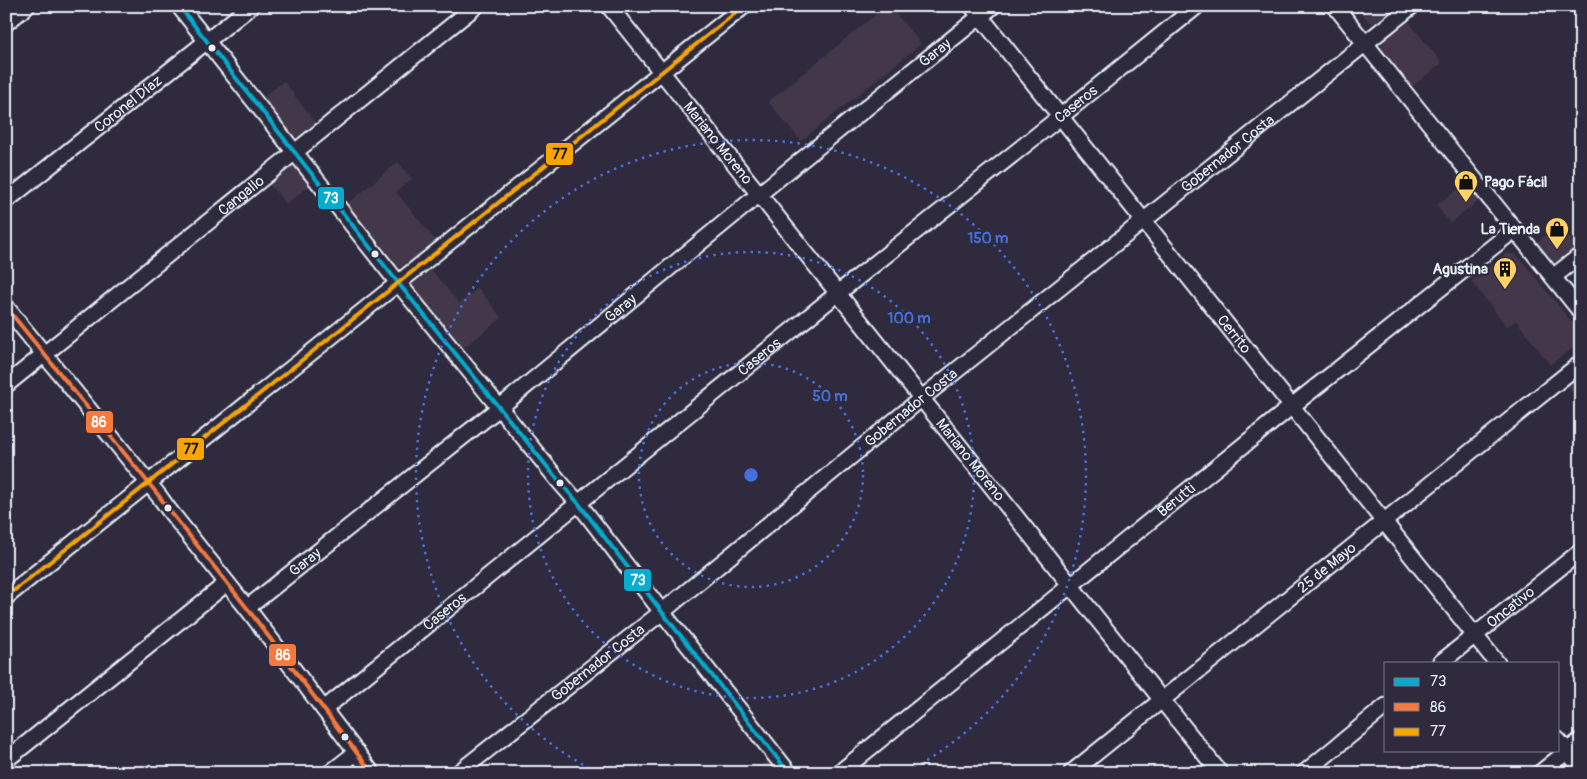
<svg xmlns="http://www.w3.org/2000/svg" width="1587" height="779" font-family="Pangolin,sans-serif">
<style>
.built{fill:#423748}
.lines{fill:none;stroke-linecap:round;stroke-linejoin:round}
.minor-casing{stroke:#e8f1f8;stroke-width:19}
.minor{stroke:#2f2a3d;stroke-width:15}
.bus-1-casing{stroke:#2f2a3d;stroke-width:8}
.bus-2-casing{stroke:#2f2a3d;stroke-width:8}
.bus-3-casing{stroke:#2f2a3d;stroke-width:8}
.bus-1{stroke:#06acd0;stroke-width:4}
.bus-2{stroke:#f6793e;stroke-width:4}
.bus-3{stroke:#f7a600;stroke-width:4}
.ring{fill:none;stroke:#466fde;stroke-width:2.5;stroke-dasharray:2.5 5}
.bus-dot{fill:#e8f1f8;stroke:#2f2a3d;stroke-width:2}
.labels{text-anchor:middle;stroke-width:4.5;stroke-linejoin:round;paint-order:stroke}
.street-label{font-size:15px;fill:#e8f1f8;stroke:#2f2a3d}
.poi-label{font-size:15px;font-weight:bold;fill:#e8f1f8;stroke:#2f2a3d;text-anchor:end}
.centre{fill:#466fde;stroke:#2f2a3d;stroke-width:2.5}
.ring-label{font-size:15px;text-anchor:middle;font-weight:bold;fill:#466fde;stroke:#2f2a3d;stroke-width:4.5;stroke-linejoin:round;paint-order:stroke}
.line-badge{stroke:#2f2a3d;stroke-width:2}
.badge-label{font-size:14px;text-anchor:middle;font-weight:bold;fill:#fff}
.pale-badge-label{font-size:14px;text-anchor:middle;font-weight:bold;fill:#111}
</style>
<rect width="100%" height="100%" fill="#2f2a3d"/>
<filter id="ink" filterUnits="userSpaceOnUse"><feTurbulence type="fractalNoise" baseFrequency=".02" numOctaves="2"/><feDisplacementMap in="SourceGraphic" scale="10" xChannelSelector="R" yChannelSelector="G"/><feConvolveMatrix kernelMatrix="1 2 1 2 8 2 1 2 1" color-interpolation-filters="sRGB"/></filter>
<g filter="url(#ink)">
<g class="built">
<polygon points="886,6 890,6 921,44 801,141 768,102"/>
<polygon points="1355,6 1396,6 1373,23 1369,22"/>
<polygon points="1409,22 1442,63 1409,89 1383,56 1380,48 1385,40"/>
<polygon points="284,81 318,126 305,136 299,137 293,136 263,97"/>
<polygon points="398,162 412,179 396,192 438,243 413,264 401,267 396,265 346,205"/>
<polygon points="292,166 297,167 312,184 286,204 268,183 288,167"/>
<polygon points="1468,182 1482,199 1450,223 1436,205"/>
<polygon points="1559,225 1579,249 1560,263 1553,266 1532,246"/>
<polygon points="1506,253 1517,255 1581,333 1581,342 1550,365 1516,320 1507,327 1471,281"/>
<polygon points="429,267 459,303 478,288 502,318 462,349 415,292 412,286 415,280"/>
<polygon points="1581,376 1581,404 1567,386"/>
<polygon points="770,758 781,773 752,773"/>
</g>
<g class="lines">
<g class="minor-casing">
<g id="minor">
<polyline points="179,6 399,284 558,480 579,504 662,612 789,773"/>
<path id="s1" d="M609,6L1220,773"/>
<path id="s2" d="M972,6L1497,663"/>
<polyline points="1335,6 1581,312"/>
<polyline points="6,23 27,6"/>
<path id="s3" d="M6,201L251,6"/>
<polyline points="1553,277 1581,255"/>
<polyline points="6,307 159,496 169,510 247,608 372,773"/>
<path id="s4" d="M6,385L476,6"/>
<polyline points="6,597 744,6"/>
<path id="s5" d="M247,608L499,408L758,195L993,6"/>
<path id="s6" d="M1440,663L1581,551"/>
<path id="s7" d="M324,709L838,293L1060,117L1197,6"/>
<polyline points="1558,740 1581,768"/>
<polyline points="6,760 227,583"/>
<polyline points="330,773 357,752"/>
<path id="s8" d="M458,773L662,612L922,398L1412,6"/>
<path id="s9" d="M839,773L1292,406L1514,230"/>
<path id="s10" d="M1071,773L1581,363"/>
<polyline points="1304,773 1386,706"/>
<polyline points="1540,773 1581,740"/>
</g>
</g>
<use href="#minor" class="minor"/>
<g class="bus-1-casing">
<polyline id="bus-1" points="179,6 399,284 558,480 579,504 662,612 789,773"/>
</g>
<g class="bus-2-casing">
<polyline id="bus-2" points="6,307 159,496 169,510 247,608 372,773"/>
</g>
<g class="bus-3-casing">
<polyline id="bus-3" points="6,597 744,6"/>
</g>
<use href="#bus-1" class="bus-1"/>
<use href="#bus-2" class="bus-2"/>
<use href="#bus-3" class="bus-3"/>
</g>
</g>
<g class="ring">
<circle cx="751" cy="475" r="112"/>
<circle cx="751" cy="475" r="223"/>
<path d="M596 772A335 335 0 1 1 906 772"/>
</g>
<defs>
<g id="shop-pin" transform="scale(1.25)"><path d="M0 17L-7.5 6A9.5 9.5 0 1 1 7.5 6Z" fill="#ffd166" stroke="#2f2a3d"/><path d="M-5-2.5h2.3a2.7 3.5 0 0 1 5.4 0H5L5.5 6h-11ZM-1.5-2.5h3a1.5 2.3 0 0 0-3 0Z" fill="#111"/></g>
<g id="building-pin" transform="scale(1.25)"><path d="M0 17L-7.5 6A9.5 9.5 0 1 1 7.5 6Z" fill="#ffd166" stroke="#2f2a3d"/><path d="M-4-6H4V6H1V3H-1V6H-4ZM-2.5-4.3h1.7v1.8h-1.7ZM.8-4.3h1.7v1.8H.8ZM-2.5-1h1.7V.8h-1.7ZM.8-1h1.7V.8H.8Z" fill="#111"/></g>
</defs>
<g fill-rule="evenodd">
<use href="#shop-pin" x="1466" y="182"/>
<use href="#shop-pin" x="1557" y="229"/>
<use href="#building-pin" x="1505" y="269"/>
</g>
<g class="bus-dot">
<circle cx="212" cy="48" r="4.5"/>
<circle cx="375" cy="254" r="4.5"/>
<circle cx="560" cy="483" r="4.5"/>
<circle cx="168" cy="508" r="4.5"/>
<circle cx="345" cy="737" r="4.5"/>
</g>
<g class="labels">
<g class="street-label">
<text dy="5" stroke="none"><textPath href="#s5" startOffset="884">Garay</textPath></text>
<text dy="5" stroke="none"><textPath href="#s3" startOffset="156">Coronel Díaz</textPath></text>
<text dy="5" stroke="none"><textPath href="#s7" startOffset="965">Caseros</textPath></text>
<text dy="5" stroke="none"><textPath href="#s1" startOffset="175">Mariano Moreno</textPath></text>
<text dy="5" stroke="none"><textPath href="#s8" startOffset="988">Gobernador Costa</textPath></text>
<text dy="5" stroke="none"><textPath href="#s4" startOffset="302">Cangallo</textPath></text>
<text dy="5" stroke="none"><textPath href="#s5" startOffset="479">Garay</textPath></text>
<text dy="5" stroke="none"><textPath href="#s2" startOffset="420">Cerrito</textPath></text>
<text dy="5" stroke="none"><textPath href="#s7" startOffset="560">Caseros</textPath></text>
<text dy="5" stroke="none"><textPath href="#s8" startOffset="582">Gobernador Costa</textPath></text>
<text dy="5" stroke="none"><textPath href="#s1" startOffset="580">Mariano Moreno</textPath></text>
<text dy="5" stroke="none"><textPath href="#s9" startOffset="434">Berutti</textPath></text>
<text dy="5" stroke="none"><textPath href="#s5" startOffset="74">Garay</textPath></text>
<text dy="5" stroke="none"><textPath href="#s10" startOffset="328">25 de Mayo</textPath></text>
<text dy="5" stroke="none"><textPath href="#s6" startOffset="90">Oncativo</textPath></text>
<text dy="5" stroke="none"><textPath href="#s7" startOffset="155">Caseros</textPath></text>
<text dy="5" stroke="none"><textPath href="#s8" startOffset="178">Gobernador Costa</textPath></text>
</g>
<g class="poi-label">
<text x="1484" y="187" text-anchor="start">Pago Fácil</text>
<text x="1540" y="234">La Tienda</text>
<text x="1488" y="274">Agustina</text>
</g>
</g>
<circle cx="751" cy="475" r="8" class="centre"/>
<g class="ring-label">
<text x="988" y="243">150 m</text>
<text x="909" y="323">100 m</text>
<text x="830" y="401">50 m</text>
</g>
<g class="line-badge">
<rect x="545" y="142" width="29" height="24" rx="5" fill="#f7a600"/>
<rect x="317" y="186" width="28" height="24" rx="5" fill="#06acd0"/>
<rect x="85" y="410" width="29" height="24" rx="5" fill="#f6793e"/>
<rect x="176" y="437" width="29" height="24" rx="5" fill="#f7a600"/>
<rect x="623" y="568" width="29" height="24" rx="5" fill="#06acd0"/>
<rect x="268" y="643" width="29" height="24" rx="5" fill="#f6793e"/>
</g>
<g class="badge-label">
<text x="331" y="203">73</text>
<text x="99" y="427">86</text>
<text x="638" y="585">73</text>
<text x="283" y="660">86</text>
</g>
<g class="pale-badge-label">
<text x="560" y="159">77</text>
<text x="191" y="454">77</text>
</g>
<rect width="1587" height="779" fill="none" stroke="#2f2a3d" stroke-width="25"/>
<rect x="12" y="12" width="1562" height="754" fill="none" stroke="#e8f1f8" stroke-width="2" filter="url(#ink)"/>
<rect x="1384" y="662" width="175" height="90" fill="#2f2a3d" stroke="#797a88"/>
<rect x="1394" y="678" width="25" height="8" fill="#06acd0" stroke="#797a88"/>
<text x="1430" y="686" font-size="15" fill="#e8f1f8">73</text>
<rect x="1394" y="703" width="25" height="8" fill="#f6793e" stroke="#797a88"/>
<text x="1430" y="712" font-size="15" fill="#e8f1f8">86</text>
<rect x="1394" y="728" width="25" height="8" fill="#f7a600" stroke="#797a88"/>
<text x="1430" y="736" font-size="15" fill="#e8f1f8">77</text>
</svg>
